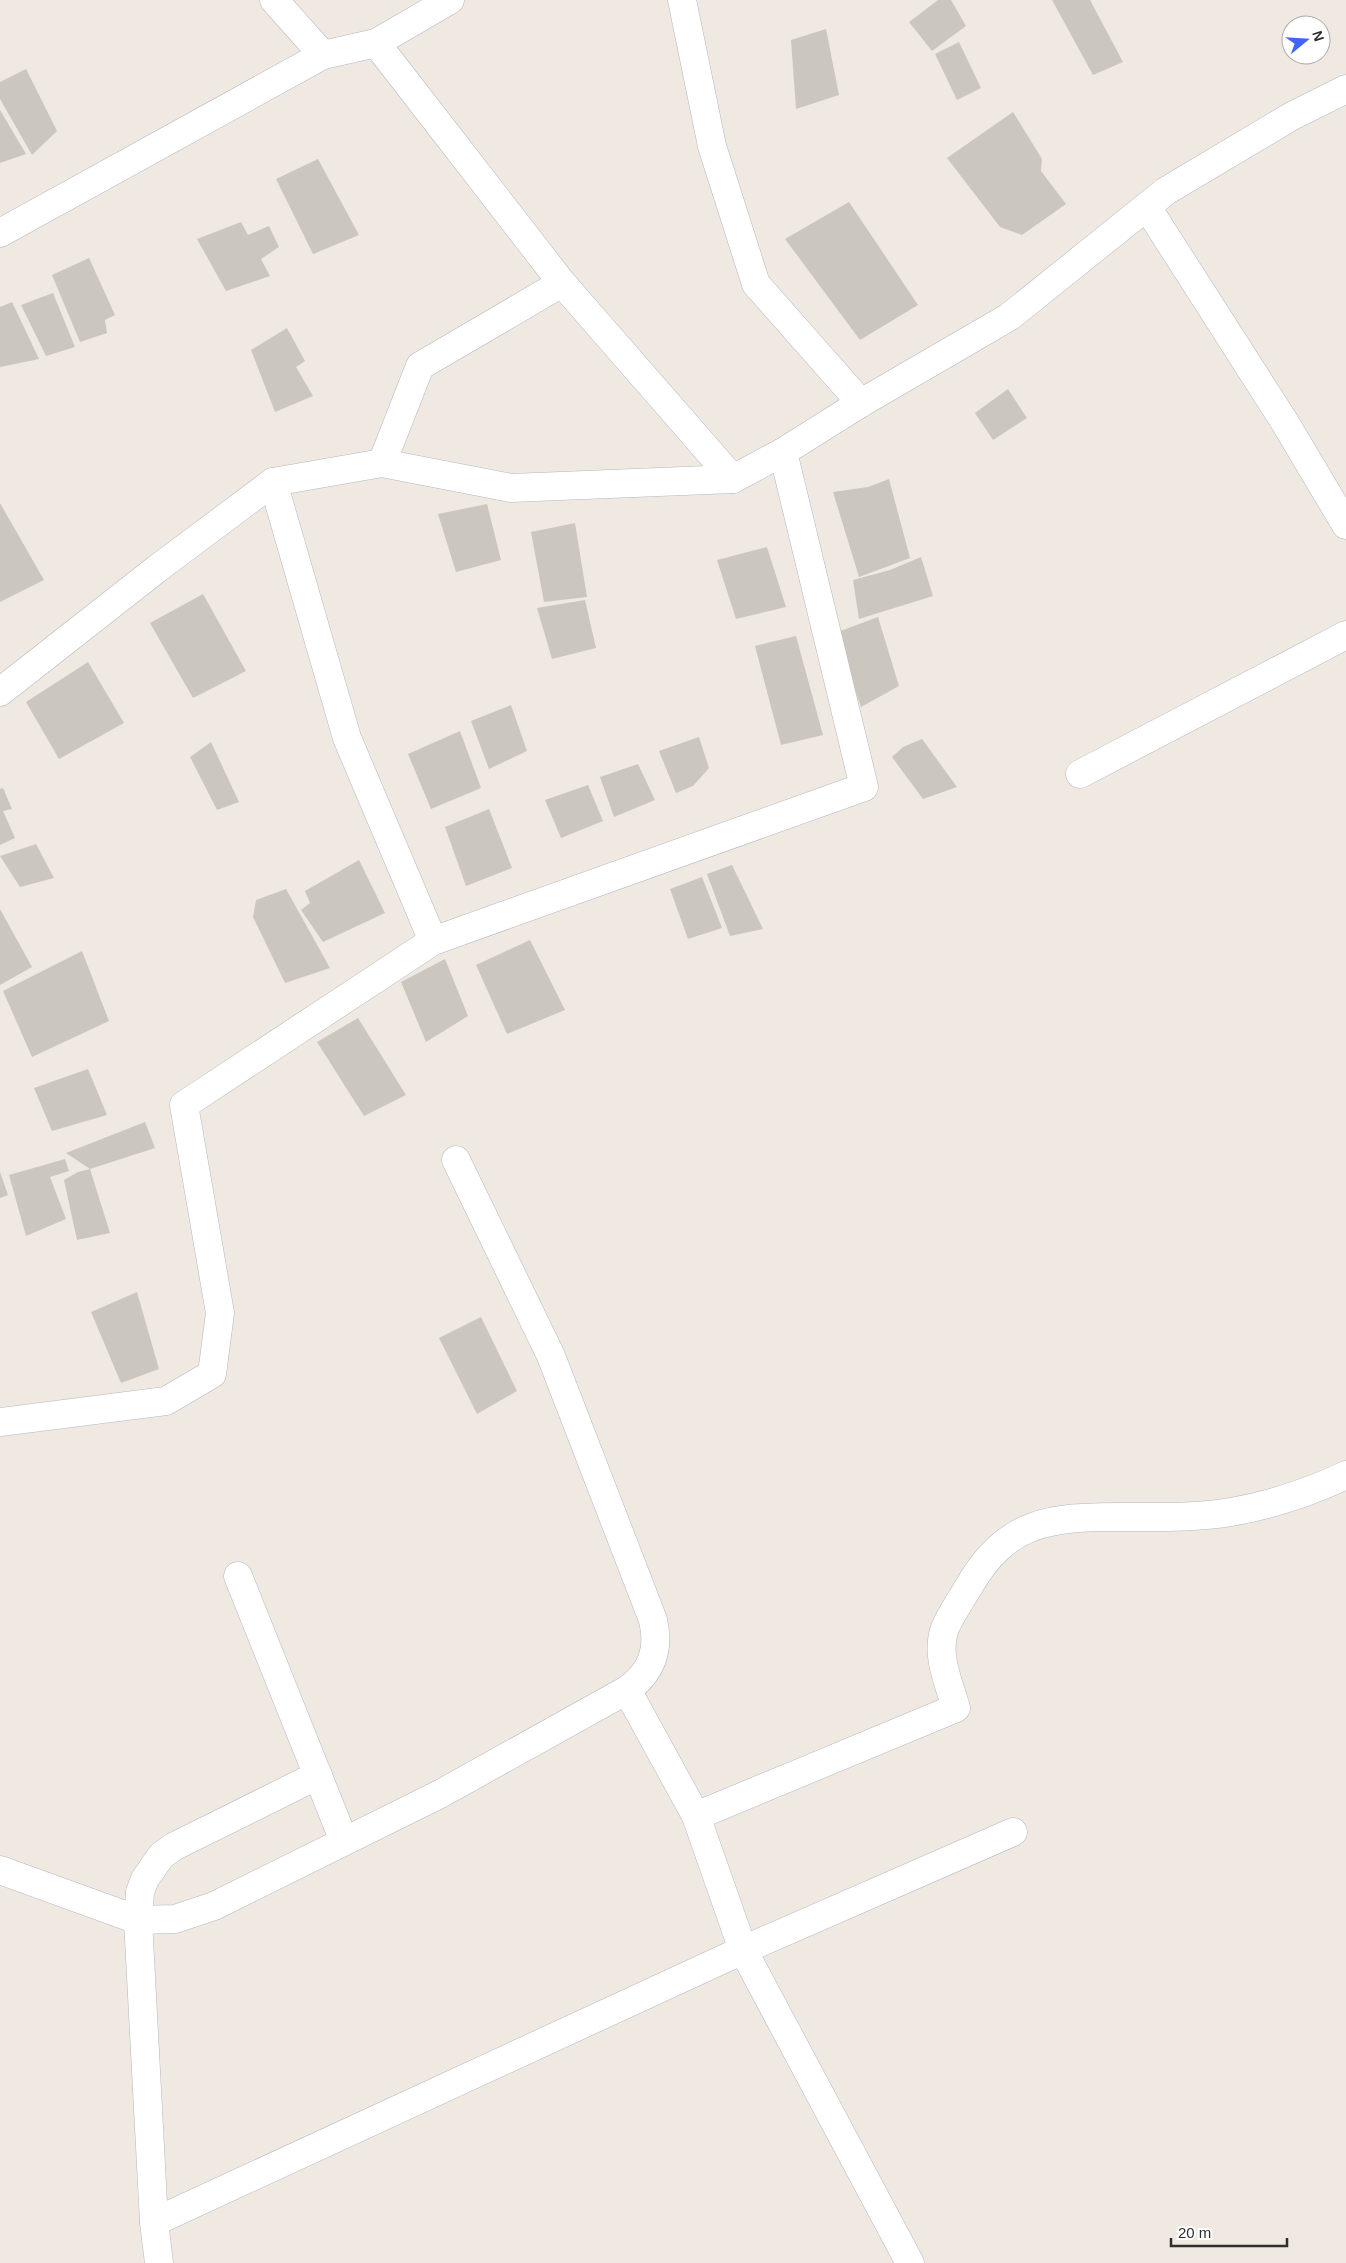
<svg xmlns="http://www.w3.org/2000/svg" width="1346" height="2263" font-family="Arial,sans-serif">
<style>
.building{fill:#cbc7bf}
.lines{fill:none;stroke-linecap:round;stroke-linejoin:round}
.minor-casing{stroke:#b4b7c1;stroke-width:29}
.minor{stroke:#fff;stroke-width:28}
</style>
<rect width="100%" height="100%" fill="#efe9e1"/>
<g class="building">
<polygon points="938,0 951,0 966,26 932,51 909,22"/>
<polygon points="1052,0 1090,0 1123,62 1093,75"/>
<polygon points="826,29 839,95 796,109 791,40"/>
<polygon points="959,42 981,88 957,100 935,54"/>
<polygon points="26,69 57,131 32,155 0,99 0,82"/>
<polygon points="0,110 26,154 0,163"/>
<polygon points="1013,112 1042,159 1041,171 1066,204 1022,235 1000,227 947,158"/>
<polygon points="318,159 359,235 313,254 276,179"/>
<polygon points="849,202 918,305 860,340 785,239"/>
<polygon points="241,222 248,235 269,226 279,247 261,259 270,276 226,291 197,239"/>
<polygon points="89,258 115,315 105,320 107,333 80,342 52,275"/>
<polygon points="53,293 75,347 46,356 21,305"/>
<polygon points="12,302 39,359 0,367 0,307"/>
<polygon points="287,328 305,361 296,367 313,396 275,412 251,350"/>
<polygon points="1008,389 1027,418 993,440 975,413"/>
<polygon points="889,479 910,558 859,577 833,492 868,487"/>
<polygon points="0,503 44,580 0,602"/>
<polygon points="487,504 501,560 456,572 438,514"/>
<polygon points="575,523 587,597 544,602 531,532"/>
<polygon points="767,547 786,607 736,619 717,560"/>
<polygon points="921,557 933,596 859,619 853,580 890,570"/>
<polygon points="203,594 246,671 193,698 150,623"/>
<polygon points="585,600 596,648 552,659 537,608"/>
<polygon points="878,617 899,686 861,707 835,633"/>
<polygon points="796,636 823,735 781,745 755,646"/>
<polygon points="88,662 124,723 59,759 26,702"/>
<polygon points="511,705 527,751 489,769 471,721"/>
<polygon points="460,731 481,788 431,809 408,754"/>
<polygon points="699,737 709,768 693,786 676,793 659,751"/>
<polygon points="922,739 957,787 923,799 892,757 903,747"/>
<polygon points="211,742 239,802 217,810 190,757"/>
<polygon points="638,764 655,800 614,817 600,777"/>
<polygon points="588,785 603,821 561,838 545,800"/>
<polygon points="3,788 12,809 3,811 15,838 0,845 0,789"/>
<polygon points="489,809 512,868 466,886 445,827"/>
<polygon points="36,844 54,878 20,887 0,856"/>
<polygon points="359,860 385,913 323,942 301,910 310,903 305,891"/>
<polygon points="732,865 763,929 730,936 707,874"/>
<polygon points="702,877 722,928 688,939 670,889"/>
<polygon points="286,889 330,968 285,983 253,917 256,900"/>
<polygon points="0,909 32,967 0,985"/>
<polygon points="530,940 565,1010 507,1034 476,965"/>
<polygon points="82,951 109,1021 32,1057 3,991"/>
<polygon points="445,959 468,1016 426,1042 401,982"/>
<polygon points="358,1018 406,1095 364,1116 317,1042"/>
<polygon points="88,1069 107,1115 52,1131 34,1088"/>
<polygon points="145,1122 155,1148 90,1169 66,1153"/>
<polygon points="65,1159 69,1171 50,1177 66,1219 26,1236 9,1175"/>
<polygon points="90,1169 110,1233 77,1240 64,1180 78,1172"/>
<polygon points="0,1172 8,1195 0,1198"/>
<polygon points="137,1292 159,1369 121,1383 91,1312"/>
<polygon points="481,1317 517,1391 477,1414 439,1338"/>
</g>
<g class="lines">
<g class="minor-casing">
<g id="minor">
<polyline points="274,0 323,55"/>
<polyline points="682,0 712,146 756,284 861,403"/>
<polyline points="376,43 562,283 733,479 783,452 861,403 1009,317 1166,191 1292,116 1346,89"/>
<polyline points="1147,207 1284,421 1346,525"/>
<polyline points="0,233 323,55 376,43 450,0"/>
<polyline points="382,463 420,366 562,283"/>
<polyline points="273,482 347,738 433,941"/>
<polyline points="0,692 158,568 273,482 382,463 511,488 733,479"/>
<polyline points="1080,774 1346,635"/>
<path d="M456,1160L551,1356L653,1620C660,1650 652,1672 627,1690"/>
<polyline points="0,1422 166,1401 212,1374 220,1313 184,1105 433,941 864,787 783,452"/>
<polyline points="238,1576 344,1841"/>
<path d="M696,1816L956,1708C949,1683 935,1654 945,1628C951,1614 960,1601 968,1588C1006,1520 1051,1517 1122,1517C1157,1517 1196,1518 1231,1512C1271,1505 1310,1492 1346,1475"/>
<polyline points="0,1870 138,1920 175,1919 214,1906 440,1794 627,1690 696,1816 743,1950 910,2263"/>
<polyline points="154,2222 743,1950 1013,1832"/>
<polyline points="159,2263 154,2222 138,1920 140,1892 145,1879 161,1856 173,1847 318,1775"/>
</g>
</g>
<use href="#minor" class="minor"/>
</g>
<g transform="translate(1306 40) rotate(72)"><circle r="24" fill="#ffffff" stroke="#ababab"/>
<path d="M0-4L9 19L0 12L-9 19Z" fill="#4264fb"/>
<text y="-8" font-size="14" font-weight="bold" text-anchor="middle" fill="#2e2e2e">N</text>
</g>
<path d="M1171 2238v8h116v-8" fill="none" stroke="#2e2e2e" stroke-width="2.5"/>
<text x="1178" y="2238" font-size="15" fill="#2e2e2e" stroke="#ffffff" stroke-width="4" paint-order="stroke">20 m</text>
</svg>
